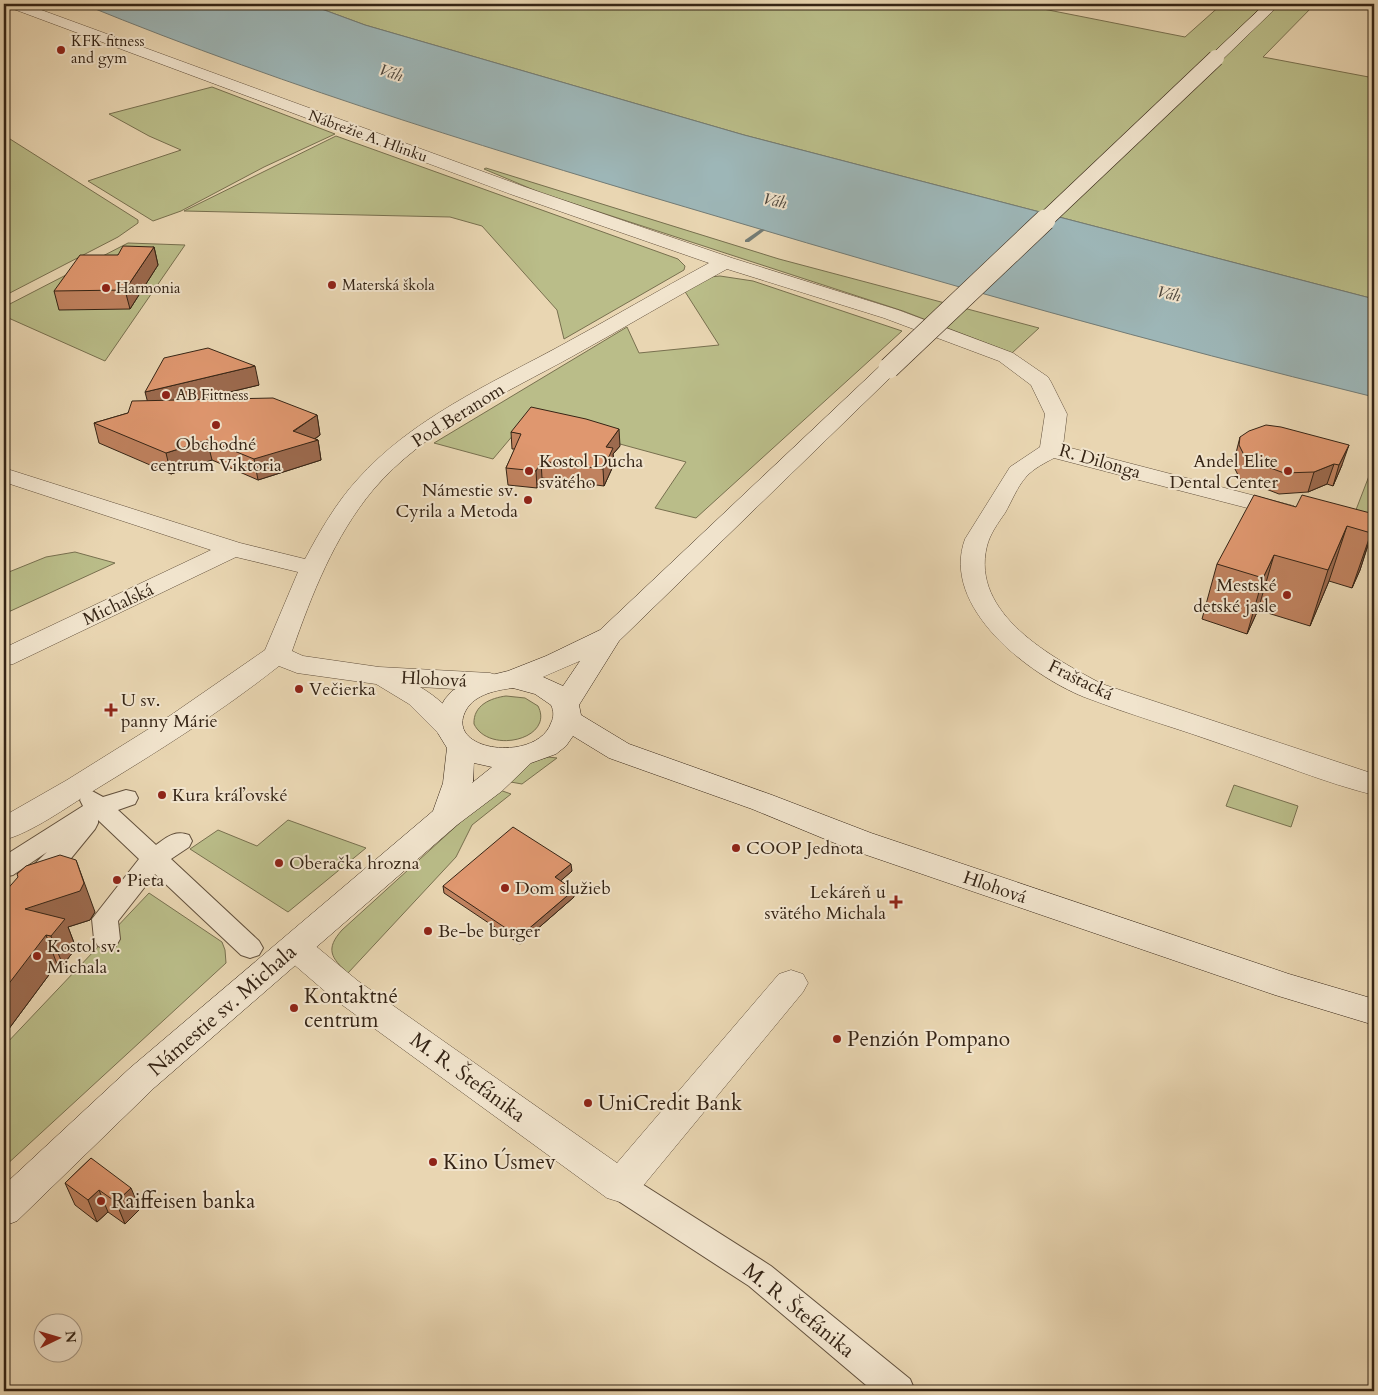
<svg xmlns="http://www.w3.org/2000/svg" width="1378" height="1395" font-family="Cardo,serif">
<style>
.green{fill:#babd89;stroke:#78704f}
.water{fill:#9db6b7;stroke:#737c76}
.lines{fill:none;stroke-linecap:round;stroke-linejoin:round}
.stream{fill:#737c76;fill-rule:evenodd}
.pedestrian-casing{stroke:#62503c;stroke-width:2}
.minor-casing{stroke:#62503c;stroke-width:1}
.secondary-casing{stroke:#352415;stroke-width:1}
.pedestrian{fill:#f1e4cd;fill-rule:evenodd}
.minor{fill:#f1e4cd;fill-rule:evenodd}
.secondary{fill:#f1e4cd;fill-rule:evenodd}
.secondary-bridge-far1-casing{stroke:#352415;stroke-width:17;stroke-linecap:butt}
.secondary-bridge-casing{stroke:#352415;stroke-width:22;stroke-linecap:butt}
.secondary-bridge-far1{stroke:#f1e4cd;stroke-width:16}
.secondary-bridge{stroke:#f1e4cd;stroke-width:21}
.wall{fill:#c0825f;stroke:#352415}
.shaded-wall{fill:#9c6a4e;stroke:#352415}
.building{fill:#df976f;stroke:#352415}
.poi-dot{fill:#8f2418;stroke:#f1e4cd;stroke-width:2}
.labels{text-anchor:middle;stroke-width:4;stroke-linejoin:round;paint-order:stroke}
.far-poi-label{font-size:15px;fill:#352415;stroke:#f1e4cd;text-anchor:start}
.far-street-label{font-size:15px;fill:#352415;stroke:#f1e4cd}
.far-water-label{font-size:16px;font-style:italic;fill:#4f483e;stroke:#f1e4cd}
.street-label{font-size:18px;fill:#352415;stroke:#f1e4cd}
.poi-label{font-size:18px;fill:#352415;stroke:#f1e4cd;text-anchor:start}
.near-poi-label{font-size:21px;fill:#352415;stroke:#f1e4cd;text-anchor:start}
.near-street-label{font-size:21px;fill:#352415;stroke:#f1e4cd}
</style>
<rect width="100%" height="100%" fill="#e9d6b2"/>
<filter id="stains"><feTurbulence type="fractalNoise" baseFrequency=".004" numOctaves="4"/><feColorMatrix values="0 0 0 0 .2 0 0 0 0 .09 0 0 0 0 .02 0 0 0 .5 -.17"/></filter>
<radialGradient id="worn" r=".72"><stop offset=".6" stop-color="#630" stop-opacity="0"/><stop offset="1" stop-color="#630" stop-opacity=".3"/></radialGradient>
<g class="green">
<polygon points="308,4 1018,4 1185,37 1222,4 1315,4 1263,57 1374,78 1374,299 744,135 365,25"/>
<polygon points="212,87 335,134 264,167 181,211 153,221 88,181 181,150 149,136 109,114"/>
<polygon points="336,136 678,259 685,266 684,270 564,339 557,310 482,226 450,217 184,211"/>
<polygon points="10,139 138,220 138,223 118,237 4,296 4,141"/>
<polygon points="486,168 779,259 1039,328 1012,353 903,311 541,193 484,169"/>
<polygon points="128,243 185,245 105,361 4,316 4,307"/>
<polygon points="720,276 753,281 902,331 696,518 655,508 686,462 587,435 525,421 493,459 434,443 627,327 639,353 719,345 684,290 710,277"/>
<polygon points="1374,463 1374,520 1354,515"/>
<polygon points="75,552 115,563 4,614 4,574 46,557"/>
<path d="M506,696L525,698L538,706C555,739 489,755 474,724C473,705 491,698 506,696Z"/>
<path d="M548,757L557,758L522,784L505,781C517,769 531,761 548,757Z"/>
<polygon points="1234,785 1298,806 1291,827 1226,806"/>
<path d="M497,789L511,794L472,825L456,857L348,973C331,958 325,949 342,930Z"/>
<polygon points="288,820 366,848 288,912 190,849 218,830 257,846"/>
<polygon points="149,893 222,942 225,950 226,963 4,1167 4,1046"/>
</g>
<path class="water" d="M83,4H308L365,25L744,135L1374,299V397C1157,344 941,283 726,219C509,155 293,90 83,4Z"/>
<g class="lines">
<polygon class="stream" points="761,229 765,230 749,242 745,242 745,240"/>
<g class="pedestrian-casing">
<g id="pedestrian">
<path d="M126,790L135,792L138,798L135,804L118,810L156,845C167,837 175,830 189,835L192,841L189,847L171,859L259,941L263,948L259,955L250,958L241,955L155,874L118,921L120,939L116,946L107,949L98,946L94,939L92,919L139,859L98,820V823L95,829L59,873L13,915L4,918V893L47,852L13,875L4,877V856L83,806L80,800L83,794L92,791L103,797Z"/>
<polygon points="620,1173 631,1177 771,1266 910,1379 915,1391 873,1391 749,1286 609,1195 605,1186 609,1177"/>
</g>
</g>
<g class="minor-casing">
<g id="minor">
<path d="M6,4H25L525,187L732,258L898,310L1013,353L1048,377L1051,382L1067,414L1063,446L1294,506L1298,511L1294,516L1286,518L1054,458C1045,463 1034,468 1026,477C1017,487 1012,501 1005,513C998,523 990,534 987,546C970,614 1053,658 1102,684L1374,774V795C1325,783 1276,762 1227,746C1180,729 1130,715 1084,697C1029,675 940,607 965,539L1010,467L1040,447L1045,414L1031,385L999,361L884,318L727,269C675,297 624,328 573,356C504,394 425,429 373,490C334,537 312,594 292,651L303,656L379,667L490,673L500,676L504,682L500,688L490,691L420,687C436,696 454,712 463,727L459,734L449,736L439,734L409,704L376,684L297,673L279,666C221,712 157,752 93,791C67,807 33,832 4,840V816L67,780L171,715L265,650L298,572L236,557L13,664L4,666V648L211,550L4,482V468L240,543L305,559C320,531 336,503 357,480C411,419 490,384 560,346C610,319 659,290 709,263L513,195L8,7Z"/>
<polygon points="295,934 306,938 358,981 617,1163 779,974 791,970 803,974 808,983 803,992 633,1198 620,1202 607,1198 334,999 284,956 279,947 284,938"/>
</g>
</g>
<g class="secondary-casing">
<g id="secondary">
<polygon points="1265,4 1280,4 1221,61 1211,61 1209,58 1211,55"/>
<path d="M889,362L896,364L900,368L896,372L619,641L579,705L581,715L629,744L772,795L871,833L1289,974L1374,999V1025L1275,995L849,849L752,809L609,758L573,736L566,746L556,754L531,763L502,791L457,825L154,1088L17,1221L4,1226V1185L130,1068L433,811L443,783L447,748L436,730V715L445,699L452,691L471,680L508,671L546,656L600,630L882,364ZM580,661L563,686L543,677ZM513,688L535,694L551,705C554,711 554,717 551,723C537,763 443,752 466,710C475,694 497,690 513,688ZM474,763L492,767L472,783H473Z"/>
</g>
</g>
<use href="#pedestrian" class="pedestrian"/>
<use href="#minor" class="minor"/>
<use href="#secondary" class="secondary"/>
<g class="secondary-bridge-far1-casing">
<polyline id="secondary-bridge-far1" points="1043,222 1216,58"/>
</g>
<g class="secondary-bridge-casing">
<polyline id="secondary-bridge" points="889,368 1045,220"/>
</g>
<use href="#secondary-bridge-far1" class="secondary-bridge-far1"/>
<use href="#secondary-bridge" class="secondary-bridge"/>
</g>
<g class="wall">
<polygon points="154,247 158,265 130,309 59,310 54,291 118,255"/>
<polygon points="259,385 197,400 317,415 320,435 315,439 318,440 321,460 258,480 212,460 171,474 99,443 94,423 128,413 148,401"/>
<polygon points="511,432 620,446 613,454 614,464 604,486 542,478 537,488 508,485 506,468 515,449 512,449"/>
<polygon points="1240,437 1342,465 1333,486 1327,484 1308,492 1279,494 1240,479 1233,465"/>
<polygon points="1296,507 1374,527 1360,570 1352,588 1329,581 1310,626 1258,610 1247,634 1202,619 1217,564"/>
<polygon points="572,871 560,881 574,897 520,944 444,893 443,886"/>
<polygon points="4,893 95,912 90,920 68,927 76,948 63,965 57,964 8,1030 4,1029"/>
<polygon points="91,1158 140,1209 125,1224 108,1212 97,1222 75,1205 65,1183"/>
</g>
<g class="shaded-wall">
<polygon points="154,247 158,265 130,309 125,290"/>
<polygon points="255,366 259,385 150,411 145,392"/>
<polygon points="317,415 320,435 310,442 318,440 321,460 258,480 254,459"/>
<polygon points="619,429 620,446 613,454 614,464 604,486 603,469 606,447"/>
<polygon points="207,440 212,460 171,474 166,453"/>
<polygon points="1349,445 1342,465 1333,486 1339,465"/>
<polygon points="541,461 542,478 537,488 536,471"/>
<polygon points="1334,464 1327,484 1308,492 1314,472"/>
<polygon points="1374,525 1360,570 1352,588 1371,533"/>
<polygon points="1347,526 1329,581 1310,626 1328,570"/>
<polygon points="1274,555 1258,610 1247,634 1263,578"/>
<polygon points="76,860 95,912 90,920 68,927 76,948 63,965 51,936 46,935 57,964 8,1030 4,1020 4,990 25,909"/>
<polygon points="571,864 572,871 556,885 555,877"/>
<polygon points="574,890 574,897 520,944 519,937"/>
<polygon points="131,1188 140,1209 125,1224 116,1202"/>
<polygon points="99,1190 108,1212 97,1222 88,1200"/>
</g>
<g class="building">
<polygon points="123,246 154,247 125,290 54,291 80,255 118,255"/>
<polygon points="208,348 255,366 145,392 164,358"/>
<polygon points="273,398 317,415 293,431 318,440 254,459 207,440 166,453 94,423 128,413 132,401"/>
<polygon points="531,407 586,419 619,429 606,447 613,448 603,469 541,461 536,471 506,468 521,434 511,432"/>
<polygon points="1266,425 1281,427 1349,445 1339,465 1334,464 1314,472 1284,473 1246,459 1239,445 1240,437 1249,431"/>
<polygon points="1254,495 1296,507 1302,495 1374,514 1374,525 1371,533 1347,526 1328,570 1274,555 1263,578 1217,564"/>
<polygon points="513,827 571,864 555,877 574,890 519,937 443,886"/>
<polygon points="60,855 76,860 84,883 80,891 25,909 65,919 51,936 46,935 4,990 4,893 18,877 17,874 26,866"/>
<polygon points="91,1158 131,1188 116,1202 99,1190 88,1200 65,1183"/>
</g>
<g class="poi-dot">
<circle cx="61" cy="50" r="5"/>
<circle cx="332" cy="285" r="5"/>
<circle cx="106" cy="288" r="5"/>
<circle cx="166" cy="395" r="5"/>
<circle cx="216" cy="425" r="5"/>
<circle cx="529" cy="471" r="5"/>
<circle cx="1288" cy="471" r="5"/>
<circle cx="528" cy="500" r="5"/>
<circle cx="1287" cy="595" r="5"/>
<circle cx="299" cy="689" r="5"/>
<path d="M108.5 702.5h5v5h5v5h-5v5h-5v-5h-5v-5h5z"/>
<circle cx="162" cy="795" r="5"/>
<circle cx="736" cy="848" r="5"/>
<circle cx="279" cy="863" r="5"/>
<circle cx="117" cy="880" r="5"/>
<circle cx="505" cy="888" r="5"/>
<path d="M893.5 894.5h5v5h5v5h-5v5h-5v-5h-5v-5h5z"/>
<circle cx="428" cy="931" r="5"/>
<circle cx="37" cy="956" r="5"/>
<circle cx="294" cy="1008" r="5"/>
<circle cx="837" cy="1039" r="5"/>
<circle cx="588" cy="1103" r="5"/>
<circle cx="433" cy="1162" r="5"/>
<circle cx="101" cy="1201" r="5"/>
</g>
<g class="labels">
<g class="far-poi-label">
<text x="71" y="46">KFK fitness<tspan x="71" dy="17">and gym</tspan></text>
<text x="342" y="290">Materská škola</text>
<text x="116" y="293">Harmonia</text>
<text x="176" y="400">AB Fittness</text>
</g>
<g class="far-street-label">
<text transform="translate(368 136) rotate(20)" y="5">Nábrežie A. Hlinku</text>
</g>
<g class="far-water-label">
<text transform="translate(391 72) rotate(19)" y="6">Váh</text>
<text transform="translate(775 200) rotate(13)" y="6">Váh</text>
<text transform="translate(1169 293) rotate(13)" y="6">Váh</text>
</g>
<g class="street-label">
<text transform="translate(458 415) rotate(-32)" y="6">Pod Beranom</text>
<text transform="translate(1100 461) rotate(16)" y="6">R. Dilonga</text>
<text transform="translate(118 604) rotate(-25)" y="6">Michalská</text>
<text transform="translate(434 679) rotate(3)" y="6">Hlohová</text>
<text transform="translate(1081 680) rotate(26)" y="6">Fraštacká</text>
<text transform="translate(995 887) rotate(19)" y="6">Hlohová</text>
</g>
<g class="poi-label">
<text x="216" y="450" text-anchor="middle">Obchodné<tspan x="216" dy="21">centrum Viktoria</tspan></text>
<text x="539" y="467">Kostol Ducha<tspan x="539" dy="21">svätého</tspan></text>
<text x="1278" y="467" text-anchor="end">Andel Elite<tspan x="1278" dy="21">Dental Center</tspan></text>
<text x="518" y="496" text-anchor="end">Námestie sv.<tspan x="518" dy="21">Cyrila a Metoda</tspan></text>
<text x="1277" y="591" text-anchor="end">Mestské<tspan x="1277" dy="21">detské jasle</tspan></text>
<text x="309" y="695">Večierka</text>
<text x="121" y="706">U sv.<tspan x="121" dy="21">panny Márie</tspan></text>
<text x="172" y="801">Kura kráľovské</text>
<text x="746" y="854">COOP Jednota</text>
<text x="289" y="869">Oberačka hrozna</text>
<text x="127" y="886">Pieta</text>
<text x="515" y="894">Dom služieb</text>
<text x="886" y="898" text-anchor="end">Lekáreň u<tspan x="886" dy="21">svätého Michala</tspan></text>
<text x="438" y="937">Be-be burger</text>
<text x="47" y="952">Kostol sv.<tspan x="47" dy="21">Michala</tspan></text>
</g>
<g class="near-poi-label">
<text x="304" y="1003">Kontaktné<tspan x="304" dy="24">centrum</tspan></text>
<text x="847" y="1046">Penzión Pompano</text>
<text x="598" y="1110">UniCredit Bank</text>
<text x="443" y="1169">Kino Úsmev</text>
<text x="111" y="1208">Raiffeisen banka</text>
</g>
<g class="near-street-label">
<text transform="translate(222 1010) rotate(-41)" y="7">Námestie sv. Michala</text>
<text transform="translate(468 1077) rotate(36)" y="7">M. R. Štefánika</text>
<text transform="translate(799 1310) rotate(39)" y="7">M. R. Štefánika</text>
</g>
</g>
<rect width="1378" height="1395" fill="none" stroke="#e9d6b2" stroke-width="20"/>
<rect x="5" y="5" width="1368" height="1385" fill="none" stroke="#352415" stroke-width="2.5"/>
<rect x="10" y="10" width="1358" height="1375" fill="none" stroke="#352415"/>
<g transform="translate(58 1338) rotate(85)"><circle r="24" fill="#f1e4cd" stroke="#a69783"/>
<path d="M0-4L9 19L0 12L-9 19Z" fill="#8f2418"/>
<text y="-8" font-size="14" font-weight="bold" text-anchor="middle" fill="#352415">N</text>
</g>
<rect width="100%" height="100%" filter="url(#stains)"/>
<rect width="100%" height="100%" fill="url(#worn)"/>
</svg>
